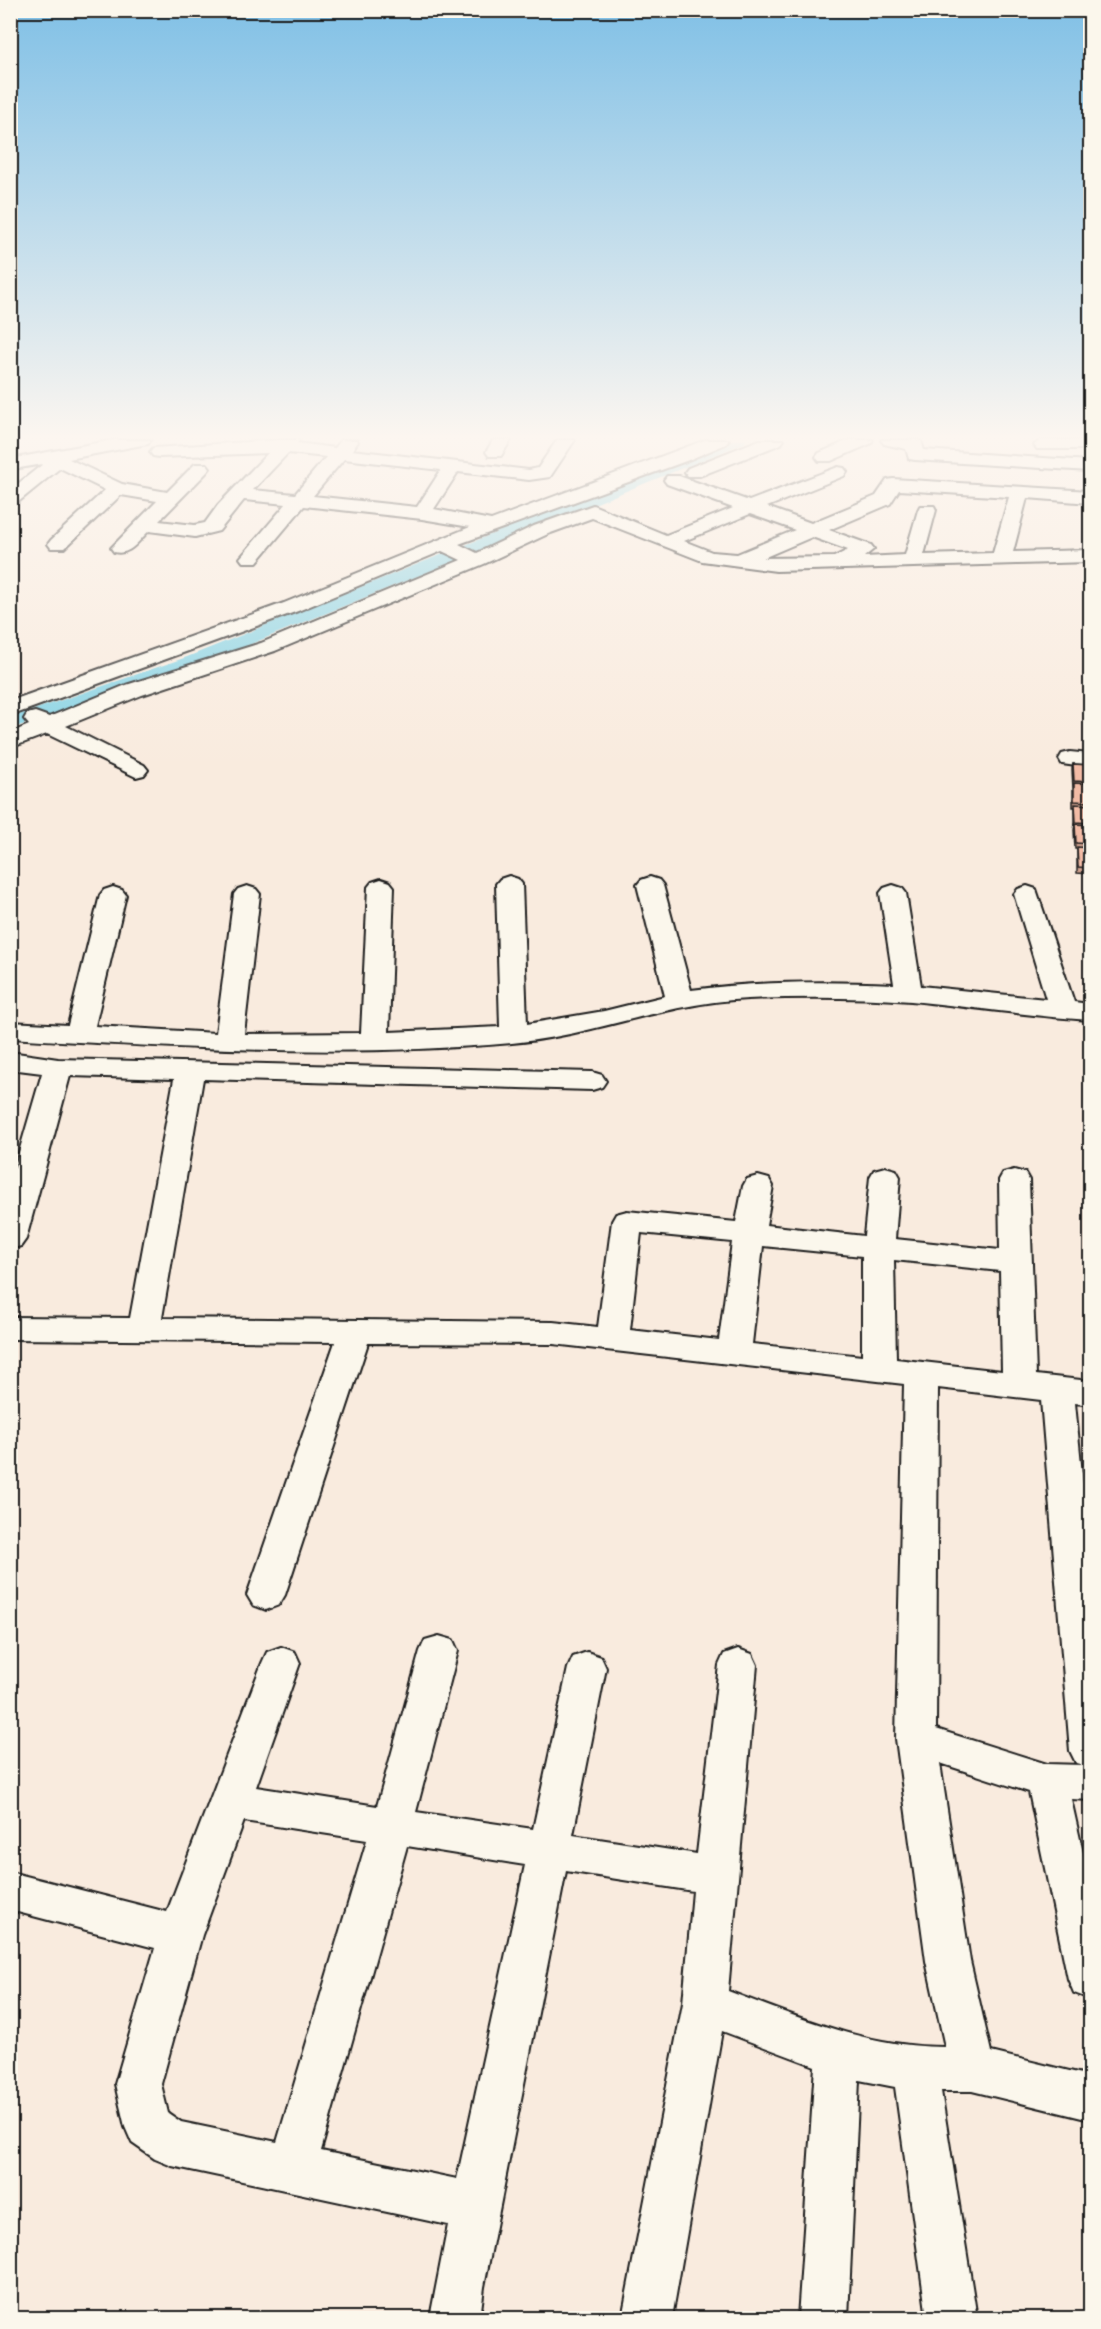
<svg xmlns="http://www.w3.org/2000/svg" width="1101" height="2329" font-family="Dekko,sans-serif">
<style>
.lines{fill:none;stroke-linecap:round;stroke-linejoin:round}
.canal{fill:#85d2e4;fill-rule:evenodd}
.minor-casing{stroke:#1c1c1c;stroke-width:4}
.minor{fill:#fbf7ec;fill-rule:evenodd}
.wall{fill:#d0a18e;stroke:#1c1c1c;stroke-width:1.5}
.building{fill:#f2bba5;stroke:#1c1c1c;stroke-width:1.5}
</style>
<rect width="100%" height="100%" fill="#f9ebde"/>
<filter id="ink" filterUnits="userSpaceOnUse"><feTurbulence type="fractalNoise" baseFrequency=".0167" numOctaves="2"/><feDisplacementMap in="SourceGraphic" scale="12" xChannelSelector="R" yChannelSelector="G"/><feConvolveMatrix kernelMatrix="1 2 1 2 8 2 1 2 1" color-interpolation-filters="sRGB"/></filter>
<g filter="url(#ink)">
<g class="lines">
<polygon class="canal" points="726,440 746,440 744,443 199,665 10,729 10,718 187,657"/>
<g class="minor-casing">
<g id="minor">
<path d="M113,440H151L148,444L142,445L69,459L122,484L167,492L195,464H207L210,468L207,472L159,521L195,525L205,523L218,505L268,453L159,457L153,456L150,452L153,448L280,440H299L297,443L335,448L341,440H357L358,442L352,450L529,470L538,468L557,440H575L550,477L529,480L458,472L434,509L491,520L705,440H729L726,444L686,461L459,544L477,553L534,526L593,505L666,535L733,508L667,484L664,480L667,476H679L749,501L838,467L844,468L847,472L844,476L767,507L811,523L876,496L887,480L893,479L1090,491V503L1027,498L1013,552L1090,550V562L776,571L702,561L592,518L548,534L484,564L275,651L142,695L66,726L144,765L148,770L144,775L136,777L47,734L10,748V733L29,725L24,719L27,714L35,712L49,717L126,685L261,643L461,560L442,551L298,611L10,716V701L284,603L470,527L422,519L304,506L257,562H243L240,558L286,504L244,500L219,531L195,537L149,531C138,541 130,556 114,552L111,548L157,501L121,495L65,548H51L48,544L51,540L105,490L60,468L17,503L10,504V490L43,464L14,469H10V459ZM288,453L326,457L295,494L253,490ZM344,459L441,470L417,507L313,496ZM899,490L1009,497L993,553L924,555L936,510L934,506H920L918,510L905,555L864,557L874,549L871,545L829,530L890,504ZM750,514L795,530L737,554L712,552L684,541ZM812,537L848,550L834,557L763,558Z"/>
<polygon points="493,440 511,440 501,456 489,456 486,452"/>
<polygon points="759,440 784,440 781,444 700,476 688,476 685,472 688,468"/>
<polygon points="849,440 873,440 870,444 831,461 819,461 816,457 819,453"/>
<polygon points="881,440 917,440 921,441 924,450 1090,461 1090,471 915,460 909,459 906,449 884,444"/>
<polygon points="1041,440 1090,440 1090,449 1037,449 1034,445"/>
<polygon points="1070,752 1090,754 1090,768 1062,764 1059,759 1062,754"/>
<path d="M509,876L518,879L522,884L527,1024L604,1011L665,996L637,885L641,880L650,877L659,880L663,885L691,990C759,981 825,981 894,984L880,893L884,888L893,885L902,888L906,893L921,986L1046,999L1014,894L1018,889L1027,886L1036,889L1074,1002L1090,1004V1020C1031,1016 971,1007 911,1001C857,997 802,997 748,999C668,1002 592,1036 512,1043C345,1058 177,1048 10,1038V1022L68,1025L100,895L104,890L113,887L122,890L126,895L95,1026L216,1033L234,894L238,889L247,886L256,889L260,894L244,1034L361,1033L368,887L372,882L381,879L390,882L394,887L389,1032L500,1027L496,884L500,879Z"/>
<path d="M10,1052L58,1059L592,1072L602,1075L606,1081L602,1087L592,1090L203,1079L162,1318L553,1322L598,1327L612,1221L616,1214L627,1211L736,1222L743,1186L747,1179L758,1176L769,1179L773,1186L766,1225L864,1236L870,1177L874,1170L885,1167L896,1170L900,1177L895,1239L1000,1250L999,1180L1003,1173L1014,1170L1025,1173L1029,1180L1036,1375L1090,1381V1405L1075,1403L1090,1555V1800L1071,1799L1090,1884V1999L1074,1993L1068,1979L1029,1792L940,1763L970,1961L991,2052L1090,2076V2120L972,2091H941L977,2318H927L895,2087L859,2080L848,2318H798L815,2066L722,2031L672,2318H622L683,2003L693,1891L566,1871L484,2287L480,2318H430L448,2225L172,2166L155,2159L132,2143L125,2127L115,2084L155,1948L10,1910V1872L167,1912L262,1663L267,1652L281,1647L295,1652L300,1663L256,1787L377,1806L420,1651L425,1640L439,1636L453,1640L458,1651L416,1812L533,1829L568,1668L573,1657L587,1652L601,1657L606,1668L573,1835L697,1854L719,1665L724,1654L738,1649L752,1654L757,1665L728,1991C800,2018 867,2047 945,2047L926,1961L896,1739L904,1384L553,1344L368,1343L285,1595L279,1605L266,1610L253,1605L247,1595L335,1342L10,1339V1317L130,1318L174,1079L70,1076L26,1239L21,1246L10,1249V1183L42,1073L10,1069ZM641,1233L732,1242L719,1340L630,1330ZM763,1246L862,1256V1356L752,1344ZM894,1260L1000,1271L1002,1371L896,1359ZM938,1388L1041,1400L1070,1751L1076,1763L1083,1765L1047,1764L936,1729ZM244,1821L367,1840L277,2142L181,2122L168,2113L161,2084L202,1935ZM407,1846L525,1865L457,2179L321,2151Z"/>
</g>
</g>
<use href="#minor" class="minor"/>
</g>
<polygon class="wall" points="1073,764 1090,765 1090,874 1077,873 1077,849 1075,849 1074,830 1075,824 1075,807 1073,807 1073,789 1072,769"/>
<g class="building">
<polygon points="1073,764 1090,765 1090,782 1074,781"/>
<polygon points="1074,783 1090,784 1090,802 1074,801"/>
<polygon points="1075,804 1090,805 1090,823 1076,822"/>
<polygon points="1075,824 1090,825 1090,844 1076,843"/>
<polygon points="1077,847 1090,848 1090,868 1078,867"/>
</g>
</g>
<linearGradient id="sky" x2="0" y2="1"><stop stop-color="#80c0e6"/><stop offset="0.57" stop-color="#fcf6f0"/><stop offset="1" stop-color="#fcf6f0" stop-opacity="0"/></linearGradient>
<rect width="1101" height="766" fill="url(#sky)"/>
<rect width="1101" height="2329" fill="none" stroke="#fbf7ec" stroke-width="36"/>
<rect x="18" y="18" width="1065" height="2293" fill="none" stroke="#1c1c1c" stroke-width="2" filter="url(#ink)"/>
</svg>
